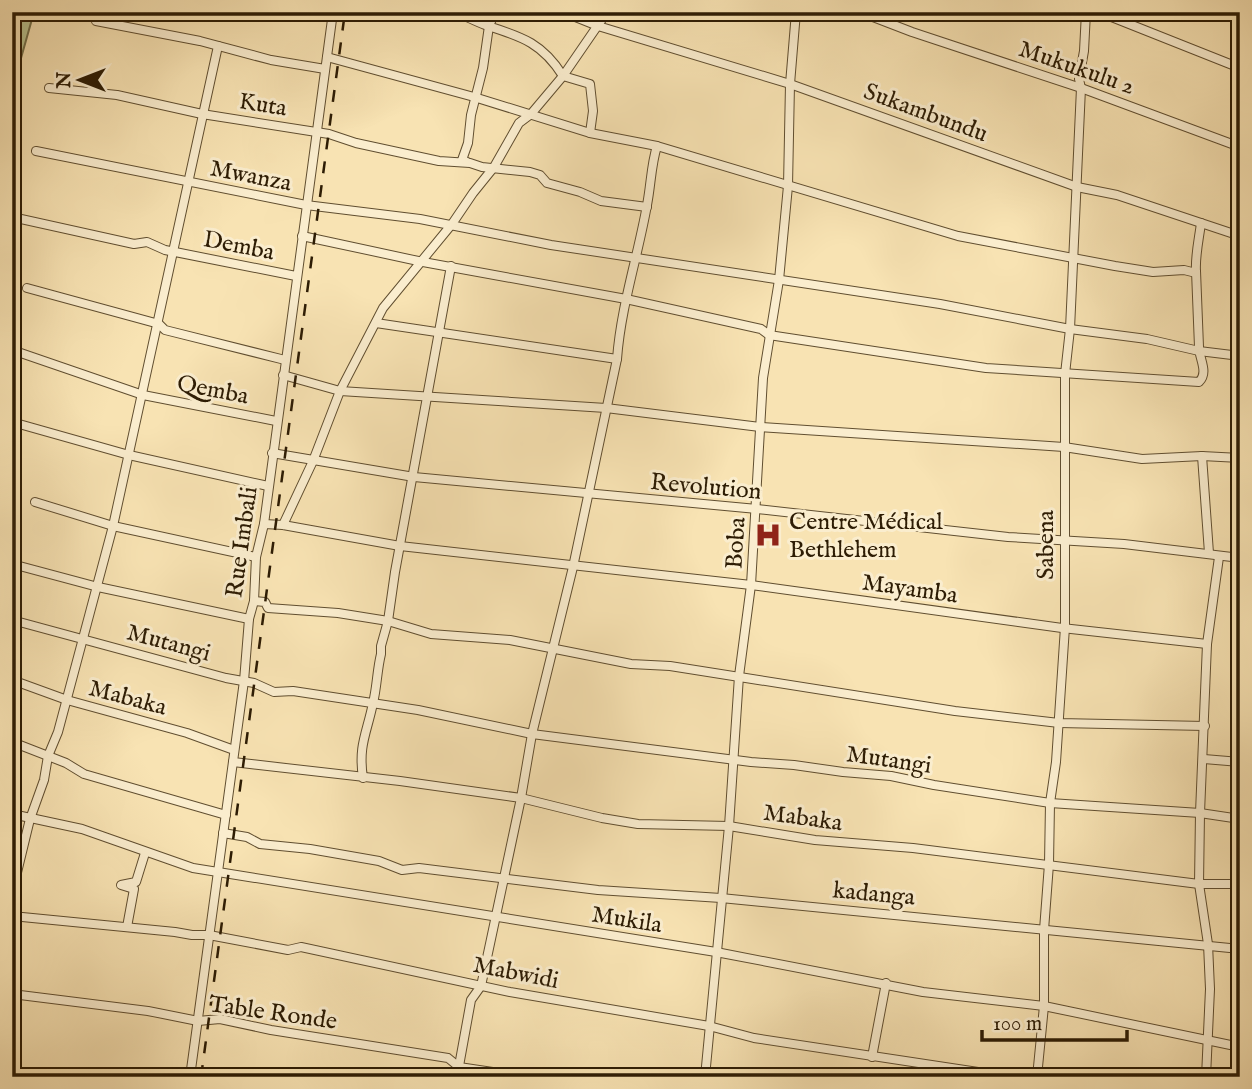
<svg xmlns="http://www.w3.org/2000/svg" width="1252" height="1089" font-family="'IM FELL English',serif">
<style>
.green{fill:#b9c48f;stroke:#73704a;stroke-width:2}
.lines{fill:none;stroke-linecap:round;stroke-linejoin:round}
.street-casing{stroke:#604e30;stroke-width:10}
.street{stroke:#faedce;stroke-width:8}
.rail{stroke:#2d1c04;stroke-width:2.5;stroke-dasharray:12 12;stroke-linecap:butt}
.labels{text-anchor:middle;stroke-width:6;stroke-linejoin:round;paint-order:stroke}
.street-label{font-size:24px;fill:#2d1c04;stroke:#faedce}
.poi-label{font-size:24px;fill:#2d1c04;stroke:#faedce;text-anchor:start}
</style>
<rect width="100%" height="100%" fill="#f8e3b3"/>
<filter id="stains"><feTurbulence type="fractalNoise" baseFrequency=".00286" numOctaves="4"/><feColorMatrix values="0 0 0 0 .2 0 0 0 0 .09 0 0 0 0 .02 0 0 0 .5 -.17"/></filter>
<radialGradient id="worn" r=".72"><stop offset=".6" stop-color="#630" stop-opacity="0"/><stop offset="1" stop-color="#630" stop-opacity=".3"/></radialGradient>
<polygon class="green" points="12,12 34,12 12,90"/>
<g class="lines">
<g class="street-casing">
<g id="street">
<path d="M452,12C465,15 476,22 488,26C523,37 543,44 563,76L590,84L593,111L590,133"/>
<polyline points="563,12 598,26 790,84 1077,187 1117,195 1240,236"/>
<polyline points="860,12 912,32 1081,88 1240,147"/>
<polyline points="1099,12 1240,68"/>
<polyline points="96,21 200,41 271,60 325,69"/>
<polyline points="327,57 474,97 590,133 657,146 958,236 1115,266 1153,272 1184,270 1196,273"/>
<polyline points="49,88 117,95 202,114 329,134 356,143 439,161 470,163 482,167 530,172 540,175 547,183 580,192 601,201 647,207"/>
<polyline points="36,151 306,205 420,219 551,245 940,304 1070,329 1147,339 1199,351 1240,356"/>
<polyline points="467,162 462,160 468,143 471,115 483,68 489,26 495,12"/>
<polyline points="12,217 134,244 147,242 165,250 296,276"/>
<path d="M302,236L423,262L626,299L761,329L769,335L986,368L1199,382C1209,372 1199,359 1199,347C1198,322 1197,296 1196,271C1195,256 1199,239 1201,223"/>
<polyline points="27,288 159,324 165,330 285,360"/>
<polyline points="376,323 617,359"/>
<polyline points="12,350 143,395 276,421"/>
<polyline points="283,375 340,391 606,408 760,427 1064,447 1142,459 1202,456 1240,458"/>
<polyline points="12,422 129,455 268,486"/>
<polyline points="272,453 414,477 757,509 1008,537 1124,544 1240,558"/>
<polyline points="1202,456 1209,553"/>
<polyline points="35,502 113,526 256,557"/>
<polyline points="264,524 283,525 400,546 751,585 1062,628 1207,644"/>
<polyline points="283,525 313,461 340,391 383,308 452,224 473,193 494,167 519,123 531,114 563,76 607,12"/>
<polyline points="12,564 98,587 249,619"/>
<polyline points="254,601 265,602 268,608 338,613 388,621 431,634 510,640 631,664 670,666 955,711 1059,723 1205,726"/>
<polyline points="12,620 226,678 254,683 274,692 293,691 418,710 532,734 751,762 794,765 843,772 891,776 934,785 1050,803 1200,813 1240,819"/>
<polyline points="12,680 67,700 187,733 234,750"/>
<polyline points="12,742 66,763 84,774 226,815"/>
<polyline points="1204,759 1240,762"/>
<polyline points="233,762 400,781 521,798 602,818 638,824 729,826 815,840 913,848 1199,884 1240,884"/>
<path d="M363,778C358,745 367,733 373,703C377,687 377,670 381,654V646L388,621L395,572L451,266"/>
<polyline points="12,814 82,829 193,868 716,952 923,992 1044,1006 1240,1047"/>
<polyline points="223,833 247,837 260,844 310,849 379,861 402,870 419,868 598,890 721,898 1240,949"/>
<polyline points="12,893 30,819 44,780 48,756 58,732 113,526 218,46"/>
<polyline points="12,916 175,932 192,935 209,935 288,950 301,947 510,992 709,1026 754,1038 1011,1077"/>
<polyline points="127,927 134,889 121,885 136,882 145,853"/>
<polyline points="12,994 148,1011 198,1021 220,1019 271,1030 448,1058 459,1067 526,1077"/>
<polyline points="872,1057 886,983"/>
<polyline points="12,1071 68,1077"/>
<polyline points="190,1077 244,681 249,619 254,601 256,557 264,524 333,12"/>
<path d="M457,1077L471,1000L481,986L521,798L532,734L573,567L617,359C621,306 638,256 647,205C651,185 651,165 657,146"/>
<polyline points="705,1077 729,826 739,676 751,585 763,378 779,280 788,186 790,84 796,12"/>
<polyline points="1037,1077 1044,1006 1044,930 1049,864 1050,803 1056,762 1065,627 1065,374 1070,329 1081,88 1079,79 1084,51 1086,12"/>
<polyline points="1206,1077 1210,989 1208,944 1199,884 1200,813 1207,644 1219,557"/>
</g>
</g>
<use href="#street" class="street"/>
<polyline class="rail" points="201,1077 345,12"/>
</g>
<defs>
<g id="hospital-bare" transform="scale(2.1)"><path d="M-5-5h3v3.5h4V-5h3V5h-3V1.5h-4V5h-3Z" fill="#8f2418" stroke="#faedce" stroke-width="2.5" paint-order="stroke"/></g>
</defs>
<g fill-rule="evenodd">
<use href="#hospital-bare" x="768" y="535"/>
</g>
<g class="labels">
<g class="street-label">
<text transform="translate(1077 67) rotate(19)" y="8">Mukukulu 2</text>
<text transform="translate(263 104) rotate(9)" y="8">Kuta</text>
<text transform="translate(926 112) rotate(20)" y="8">Sukambundu</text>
<text transform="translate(251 175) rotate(11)" y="8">Mwanza</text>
<text transform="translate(239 245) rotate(11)" y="8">Demba</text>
<text transform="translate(213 389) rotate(11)" y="8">Qemba</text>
<text transform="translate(706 486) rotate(5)" y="8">Revolution</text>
<text transform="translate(241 542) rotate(-82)" y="8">Rue Imbali</text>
<text transform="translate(735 543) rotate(-86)" y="8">Boba</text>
<text transform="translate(1045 545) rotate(-90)" y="8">Sabena</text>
<text transform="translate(910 588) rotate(8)" y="8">Mayamba</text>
<text transform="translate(169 642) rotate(15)" y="8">Mutangi</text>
<text transform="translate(128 697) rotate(15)" y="8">Mabaka</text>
<text transform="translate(889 759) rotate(8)" y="8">Mutangi</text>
<text transform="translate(803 817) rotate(8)" y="8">Mabaka</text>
<text transform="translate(874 893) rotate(5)" y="8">kadanga</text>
<text transform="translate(627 919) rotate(9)" y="8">Mukila</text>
<text transform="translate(516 972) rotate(11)" y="8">Mabwidi</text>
<text transform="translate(273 1012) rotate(8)" y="8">Table Ronde</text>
</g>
<g class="poi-label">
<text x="789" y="529">Centre Médical<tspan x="789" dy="28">Bethlehem</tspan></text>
</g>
</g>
<rect width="1252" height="1089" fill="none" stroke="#f8e3b3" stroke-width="42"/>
<rect x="14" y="14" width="1224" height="1061" fill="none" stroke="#2d1c04" stroke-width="3.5"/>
<rect x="21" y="21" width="1210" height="1047" fill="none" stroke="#2d1c04" stroke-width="2"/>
<g transform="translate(80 80) rotate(270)" stroke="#faedce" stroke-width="5" paint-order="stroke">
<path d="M0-5L12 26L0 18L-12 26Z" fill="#2d1c04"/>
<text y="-10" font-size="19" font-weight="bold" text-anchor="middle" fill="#2d1c04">N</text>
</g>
<path d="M982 1030v10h145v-10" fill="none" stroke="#2d1c04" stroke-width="3.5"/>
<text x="993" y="1030" font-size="21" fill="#2d1c04" stroke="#faedce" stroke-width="5" paint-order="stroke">100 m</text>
<rect width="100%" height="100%" filter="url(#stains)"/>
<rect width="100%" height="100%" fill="url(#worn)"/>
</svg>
